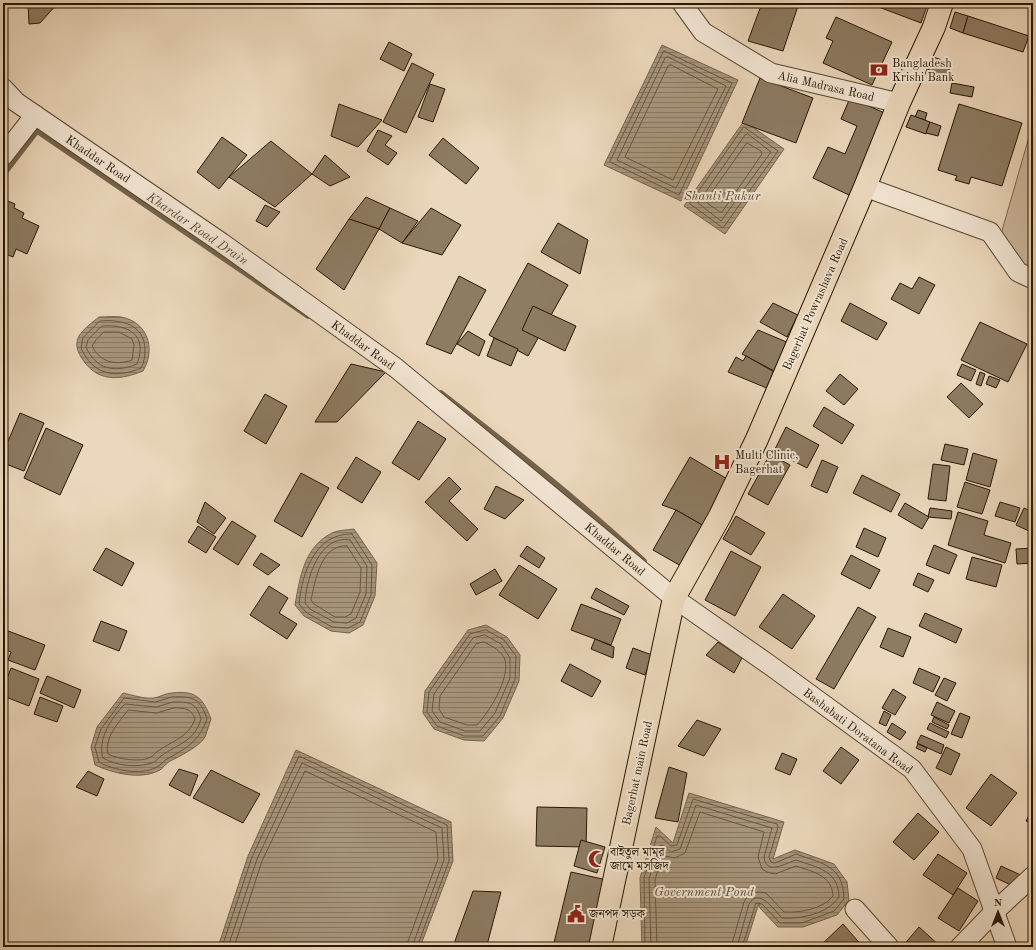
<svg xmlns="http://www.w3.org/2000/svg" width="1036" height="950" font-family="'Old Standard TT','Noto Serif Bengali',serif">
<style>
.garden{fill:#cab69c;stroke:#78664f}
.water{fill:url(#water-rules);stroke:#74634b}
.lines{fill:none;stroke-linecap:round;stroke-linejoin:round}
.shore{stroke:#68563f;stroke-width:1}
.stream{stroke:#74634b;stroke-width:5.5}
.building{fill:#8d7b62;stroke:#271702}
.minor-casing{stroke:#584730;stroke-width:21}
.major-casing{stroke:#271702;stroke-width:24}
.minor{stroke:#f2e5d3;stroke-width:19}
.major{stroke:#ebd7bb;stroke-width:22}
.labels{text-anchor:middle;stroke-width:4;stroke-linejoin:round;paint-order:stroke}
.poi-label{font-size:12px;fill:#271702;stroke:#f2e5d3;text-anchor:start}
.street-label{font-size:12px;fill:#271702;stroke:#f2e5d3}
.water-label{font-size:13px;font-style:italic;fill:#5b4a33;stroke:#f2e5d3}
</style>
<defs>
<pattern id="water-rules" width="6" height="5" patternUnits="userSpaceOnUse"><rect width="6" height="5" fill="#a8967c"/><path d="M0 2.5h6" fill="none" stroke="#897963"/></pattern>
</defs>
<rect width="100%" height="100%" fill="#ebd7bb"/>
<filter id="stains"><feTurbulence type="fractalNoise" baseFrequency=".005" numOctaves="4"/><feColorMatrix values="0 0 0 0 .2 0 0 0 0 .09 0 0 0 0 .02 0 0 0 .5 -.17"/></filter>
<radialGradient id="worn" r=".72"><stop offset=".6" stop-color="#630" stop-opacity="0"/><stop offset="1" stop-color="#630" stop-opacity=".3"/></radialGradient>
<polygon class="garden" points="1033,123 1033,275 1024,271 1001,234"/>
<g class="water">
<polygon points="662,45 738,80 681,201 604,165"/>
<polygon points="744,121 784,149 725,234 684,206"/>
<path d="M99,317C106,317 114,316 121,317C148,322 156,349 143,371C118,381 96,382 81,357C77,350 75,344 79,336C83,329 93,322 99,317Z"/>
<path d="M354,529L377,563L375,596L363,625L349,633L331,631L304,616L295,605C300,577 304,547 332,533C338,530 347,530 354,529Z"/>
<polygon points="486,625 507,637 520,655 519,681 503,718 484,741 464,740 434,729 423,713 425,691 468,630"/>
<path d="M123,693C133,695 143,699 154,698C160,697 166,693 172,693C196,690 203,698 211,719C209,725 207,731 205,737C200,746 179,757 170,761C165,764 163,769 158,771C139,780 113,773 95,765L91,747L97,727Z"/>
<polygon points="296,750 451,822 453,861 420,947 218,947 248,856"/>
<polygon points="689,793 784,822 773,859 795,850 834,864 847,882 849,900 837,915 803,927 778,927 759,907 759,903 745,947 642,947 640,878 656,827 673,843"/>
</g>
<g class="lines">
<g class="shore">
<polygon points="664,51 732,83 679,195 610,162"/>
<polygon points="668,57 726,86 676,188 617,160 665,58"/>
<polygon points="671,65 718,89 673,180 625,157 668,66"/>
<polygon points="744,127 778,151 723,228 690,204"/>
<polygon points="748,134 771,152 721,221 698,203 745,135"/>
<polygon points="747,143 761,151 762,154 722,212 720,212 707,203 706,201"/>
<path d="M100,321C122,319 145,325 145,350C145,356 144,363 141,368C115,379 93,375 81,348L83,338Z"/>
<path d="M102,326C129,324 148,335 137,364C115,373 96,370 86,347L88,340Z"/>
<path d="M104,332H119L132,339L134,345L132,360C115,366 100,362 92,346L96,340Z"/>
<path d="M352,534L372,565L371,595L360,622L348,628L332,627L307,613L299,604C302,573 315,533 352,534Z"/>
<path d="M350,540L367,566L366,594L356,618L347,623L334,622L310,609L305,603C306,580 319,534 350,540Z"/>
<path d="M347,546L361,568L360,592L351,614L345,617H335L314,604L311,600C315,581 321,544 347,546Z"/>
<polygon points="486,630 504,640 516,656 515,679 500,716 483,736 464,736 437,726 427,712 429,692 470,634"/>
<polygon points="485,635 501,644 510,658 510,678 495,713 480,731 465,731 440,722 432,711 434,694 473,638"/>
<path d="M484,642C492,646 502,651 505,660C510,679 489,712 477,725H467L444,717L439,709L440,696L476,644Z"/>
<path d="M172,697C193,696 200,698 207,719C199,741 188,747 169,758C164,760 161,765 157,767C141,776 113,770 99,762L95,747L101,729L124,698L155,702Z"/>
<path d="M173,702C190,702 196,702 201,719C194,742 179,743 161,756C158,758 156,762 152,763C137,768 117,766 103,758C97,739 112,717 125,704L156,707Z"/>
<path d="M174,708C185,708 191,708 195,719C189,737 172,741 158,751C155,752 154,756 151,757C141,763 118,759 108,754C104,738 119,722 128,710L156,713Z"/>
<polyline points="222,947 252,857 299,756 447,825 449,861 417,947"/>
<polyline points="228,947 257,859 302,763 442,828 444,860 412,947"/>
<polyline points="234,947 262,861 305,771 436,832 438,859 406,947"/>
<path d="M645,947L644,878L657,836H660L671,846L677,845L693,799L777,824L778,827L769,857L771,862L775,863L796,854C823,864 843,865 844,899L834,911L802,923H780L762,904L756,903L742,947"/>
<path d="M651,947L649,879L659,846L662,845L671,852L680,849L696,805L772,828L764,857C766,876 786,863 796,860C818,868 838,870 839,897C827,914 802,919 782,918C774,910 759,887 749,904L737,947"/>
<path d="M657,947L655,880L662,857L664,856L675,858L685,853L700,812L764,832L758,857L762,869L767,872L775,874L796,866C813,872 832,875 833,896C823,909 800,913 784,912L766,893L758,892L749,894L744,902L731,947"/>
</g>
<g class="stream">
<polyline points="3,175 37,131 308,316"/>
<path d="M441,393C511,447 580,501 644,561"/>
</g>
</g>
<g class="building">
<polygon points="28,3 58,3 40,23 29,24"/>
<polygon points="762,3 799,3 783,51 748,41"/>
<polygon points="868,3 928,3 921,23"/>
<polygon points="955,12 968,16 963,33 950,28"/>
<polygon points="968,16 1029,36 1023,52 963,33"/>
<polygon points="836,17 892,42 872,85 823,63 833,41 826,38"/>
<polygon points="389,42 412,54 404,71 380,59"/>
<polygon points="933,57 951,63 947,77 928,71"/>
<polygon points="412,63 434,74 406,133 383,122"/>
<polygon points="760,78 813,98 796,143 742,123"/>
<polygon points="952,83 974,87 972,97 950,93"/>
<polygon points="430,84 445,89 433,122 418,117"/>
<polygon points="850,98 887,114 851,196 813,178 828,147 845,154 857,126 841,119"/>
<polygon points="339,104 382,120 358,147 331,136"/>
<polygon points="959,104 1022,123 1002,186 971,177 969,184 955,180 957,176 938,170"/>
<polygon points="918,110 927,113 925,120 915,117"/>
<polygon points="911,115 930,122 926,134 906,127"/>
<polygon points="930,122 941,126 938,136 926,133"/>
<polygon points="378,130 392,136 385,145 397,153 388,165 367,151"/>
<polygon points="222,137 247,155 219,189 197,172"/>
<polygon points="443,138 479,168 466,184 429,155"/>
<polygon points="271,141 312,174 275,207 229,177"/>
<polygon points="325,155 350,177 330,186 312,174"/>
<polygon points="366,197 390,208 379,229 349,219"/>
<polygon points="3,199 15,204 14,208 24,213 22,218 39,226 27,254 16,249 13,257 3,253"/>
<polygon points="265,205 280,212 267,227 256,221"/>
<polygon points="390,208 418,221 402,243 379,229"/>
<polygon points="431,208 461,225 442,255 402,243"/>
<polygon points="349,219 379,229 344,290 316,269"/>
<polygon points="558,223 588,240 580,274 541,252"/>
<polygon points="528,263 568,285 528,356 489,335"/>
<polygon points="459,276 486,290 451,354 426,344"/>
<polygon points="919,277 935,285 919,314 891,299 900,283 912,289"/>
<polygon points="773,303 798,315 787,337 760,322"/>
<polygon points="850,303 887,323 877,340 841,321"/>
<polygon points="533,306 576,326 565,351 522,330"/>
<polygon points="980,322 1027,344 1008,382 961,360"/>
<polygon points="758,330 789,343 778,373 742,354"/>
<polygon points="468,331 485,341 479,356 457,344"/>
<polygon points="494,338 518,349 511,366 487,356"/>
<polygon points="746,356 776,373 769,389 728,372 736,357 743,361"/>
<polygon points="351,364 386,372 337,422 315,422"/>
<polygon points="962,364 976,370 971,381 957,375"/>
<polygon points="980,372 985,374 981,386 976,384"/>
<polygon points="840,374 858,389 844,405 826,391"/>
<polygon points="989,376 1000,380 996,388 986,384"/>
<polygon points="961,383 983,404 969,418 947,397"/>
<polygon points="265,394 287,406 266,444 244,431"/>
<polygon points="3,397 7,399 3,409"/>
<polygon points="824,407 854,425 842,444 813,426"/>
<polygon points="20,413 44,423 24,471 3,463 3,453"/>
<polygon points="418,421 446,439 419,480 392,463"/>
<polygon points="786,427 819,445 807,468 774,451"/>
<polygon points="46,428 83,445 60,495 24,478"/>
<polygon points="945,444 968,449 964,465 941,460"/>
<polygon points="973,453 997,460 990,487 966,480"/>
<polygon points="770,454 790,465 768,505 748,494"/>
<polygon points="356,457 381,472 362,503 337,488"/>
<polygon points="690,457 729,480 704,526 676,510 662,505"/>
<polygon points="822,460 838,467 827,493 811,486"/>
<polygon points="933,464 950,466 946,501 928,499"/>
<polygon points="301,473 329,488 302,537 274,521"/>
<polygon points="862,475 900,494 891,512 853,493"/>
<polygon points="449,477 461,489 449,501 478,529 467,541 425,502"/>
<polygon points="965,482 990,490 982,514 957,507"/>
<polygon points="496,486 524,500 505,519 484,509"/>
<polygon points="205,502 226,518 214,534 197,522"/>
<polygon points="1000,502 1020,508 1015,522 995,516"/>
<polygon points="905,503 929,517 922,529 898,515"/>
<polygon points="930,508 952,511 951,519 928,517"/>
<polygon points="1024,508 1033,512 1033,533 1016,525"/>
<polygon points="676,510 704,526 681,566 653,550"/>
<polygon points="958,512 988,521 984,535 1011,543 1005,563 948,545"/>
<polygon points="736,516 765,533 751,555 723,539"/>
<polygon points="3,518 7,519 3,530"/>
<polygon points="232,521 256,536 238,565 213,549"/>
<polygon points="198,526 216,537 206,553 188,542"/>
<polygon points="864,528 886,538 878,557 856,547"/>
<polygon points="934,545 957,555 949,574 926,565"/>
<polygon points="527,546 545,558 539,568 520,556"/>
<polygon points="106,548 134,563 122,586 93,570"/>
<polygon points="1033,548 1033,563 1017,564 1016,549"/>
<polygon points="731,551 761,567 735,616 705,600"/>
<polygon points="261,553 280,565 268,575 253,565"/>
<polygon points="851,555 880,570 870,589 841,574"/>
<polygon points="972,557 1002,565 996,587 966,579"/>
<polygon points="519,565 557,589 538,619 499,595"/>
<polygon points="495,569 502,581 476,595 470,584"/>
<polygon points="918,573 934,580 928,592 913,585"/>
<polygon points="269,586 288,598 279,613 297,624 287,639 250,615"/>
<polygon points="596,588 629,606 624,615 591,598"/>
<polygon points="783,594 815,616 792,649 759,627"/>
<polygon points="581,604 621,619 611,645 571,630"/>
<polygon points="858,607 876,617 834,689 816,679"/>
<polygon points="925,613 962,629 956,643 919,626"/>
<polygon points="101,621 127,631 119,651 93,641"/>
<polygon points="888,628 911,637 903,657 880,647"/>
<polygon points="3,629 45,645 35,670 8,660 11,652 3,649"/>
<polygon points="595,639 614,647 613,658 591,649"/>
<polygon points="718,642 742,658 734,673 706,655"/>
<polygon points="633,648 652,655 645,675 626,668"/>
<polygon points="570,664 601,681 592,697 561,681"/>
<polygon points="11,668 39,679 29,706 3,696 3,689"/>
<polygon points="919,668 940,677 933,692 913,683"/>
<polygon points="47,676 81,690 74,708 40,693"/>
<polygon points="944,678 956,683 947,701 935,695"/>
<polygon points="893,689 906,697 895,715 882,708"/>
<polygon points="40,697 63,706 57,722 34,714"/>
<polygon points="937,702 955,711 949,723 931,715"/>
<polygon points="884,711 891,715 886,726 879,723"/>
<polygon points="960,713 970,717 962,738 951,734"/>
<polygon points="934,717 949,725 947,729 932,722"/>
<polygon points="697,720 721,729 704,756 678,746"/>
<polygon points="892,723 906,732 900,740 887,732"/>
<polygon points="930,723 949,732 946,738 927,729"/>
<polygon points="921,735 944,745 941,754 917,743"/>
<polygon points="918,744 927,748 925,752 916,748"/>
<polygon points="841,747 859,760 841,784 823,771"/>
<polygon points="946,747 960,754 951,775 936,768"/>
<polygon points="782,753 797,759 790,775 775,769"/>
<polygon points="669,767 687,773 678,822 655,818"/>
<polygon points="179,769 198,775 190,796 169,785"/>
<polygon points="211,770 260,794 243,823 193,798"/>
<polygon points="88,771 104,779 97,796 76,787"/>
<polygon points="991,774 1017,793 991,826 966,808"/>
<polygon points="537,807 587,808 586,847 536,846"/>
<polygon points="1033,808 1033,824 1026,821"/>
<polygon points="918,813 939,832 914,860 893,842"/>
<polygon points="3,829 7,830 4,838 3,838"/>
<polygon points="581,840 605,847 597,873 574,866"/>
<polygon points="938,854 967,873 953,895 923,875"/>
<polygon points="1001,866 1023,876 1017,888 996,878"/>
<polygon points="571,872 607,880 591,947 553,947"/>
<polygon points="958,888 978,901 959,931 938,918"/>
<polygon points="473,891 501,892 487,945 491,947 459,947 455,941"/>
<polygon points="843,924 863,947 819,947"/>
<polygon points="919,927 941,947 902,947"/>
</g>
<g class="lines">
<g class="minor-casing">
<g id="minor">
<polyline points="682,3 703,32 771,73 899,103"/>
<polyline points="3,88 16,102 222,243 396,368 674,598 771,666 912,769 972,849 1007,947"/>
<polyline points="3,156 35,115"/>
<polyline points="865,187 990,232 1018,272 1033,279"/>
<polyline points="855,909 889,947"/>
<polyline points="960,947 994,912 1033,876"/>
</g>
</g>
<g class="major-casing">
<polyline id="major" points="600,947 674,598 720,516 757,439 865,187 899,103 934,27 942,3"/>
</g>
<use href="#minor" class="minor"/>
<use href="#major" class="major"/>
</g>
<defs>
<g id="bank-bare" transform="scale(1.38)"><path d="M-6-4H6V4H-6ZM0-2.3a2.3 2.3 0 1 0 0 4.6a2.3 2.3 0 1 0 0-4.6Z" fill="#8f2418" stroke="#f2e5d3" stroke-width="2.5" paint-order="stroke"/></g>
<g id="hospital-bare" transform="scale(1.38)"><path d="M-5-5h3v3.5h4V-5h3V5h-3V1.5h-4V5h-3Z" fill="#8f2418" stroke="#f2e5d3" stroke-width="2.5" paint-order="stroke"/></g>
<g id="mosque-bare" transform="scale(1.38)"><path d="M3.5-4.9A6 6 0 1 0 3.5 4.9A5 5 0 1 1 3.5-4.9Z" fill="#8f2418" stroke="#f2e5d3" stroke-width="2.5" paint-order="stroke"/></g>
<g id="civic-bare" transform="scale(1.38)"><path d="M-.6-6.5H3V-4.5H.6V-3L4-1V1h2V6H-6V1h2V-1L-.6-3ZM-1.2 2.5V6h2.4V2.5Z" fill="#8f2418" stroke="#f2e5d3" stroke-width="2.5" paint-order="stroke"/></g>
</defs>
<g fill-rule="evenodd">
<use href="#bank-bare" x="879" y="70"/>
<use href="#hospital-bare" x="722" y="462"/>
<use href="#mosque-bare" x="597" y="859"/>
<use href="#civic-bare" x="576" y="914"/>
</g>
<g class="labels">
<g class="poi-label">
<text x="892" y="67">Bangladesh<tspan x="892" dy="14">Krishi Bank</tspan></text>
<text x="735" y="459">Multi Clinic,<tspan x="735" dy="14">Bagerhat</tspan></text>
<text x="610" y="856">বাইতুল মামুর<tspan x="610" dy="14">জামে মসজিদ</tspan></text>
<text x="589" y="918">জনপদ সড়ক</text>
</g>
<g class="street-label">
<text transform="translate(826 86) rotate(13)" y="4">Alia Madrasa Road</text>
<text transform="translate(98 159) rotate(34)" y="4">Khaddar Road</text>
<text transform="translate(815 304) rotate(-66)" y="4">Bagerhat Powrashava Road</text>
<text transform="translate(363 345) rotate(36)" y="4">Khaddar Road</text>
<text transform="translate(615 549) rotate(40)" y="4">Khaddar Road</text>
<text transform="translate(858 731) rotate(37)" y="4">Bashabati Doratana Road</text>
<text transform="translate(637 773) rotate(-78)" y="4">Bagerhat main Road</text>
</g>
<g class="water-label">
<text x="722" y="200">Shanti Pukur</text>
<text transform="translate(198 228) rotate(34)" y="5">Khardar Road Drain</text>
<text x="704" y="896">Government Pond</text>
</g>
</g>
<rect width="1036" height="950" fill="none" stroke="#ebd7bb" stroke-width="16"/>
<rect x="4" y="4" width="1028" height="942" fill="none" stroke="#271702" stroke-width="2"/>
<rect x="8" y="8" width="1020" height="934" fill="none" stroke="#271702"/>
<g transform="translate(998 912)" stroke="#f2e5d3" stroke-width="3" paint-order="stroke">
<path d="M0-3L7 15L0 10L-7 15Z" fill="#271702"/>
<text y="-6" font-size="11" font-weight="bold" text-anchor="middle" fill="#271702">N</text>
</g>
<rect width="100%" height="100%" filter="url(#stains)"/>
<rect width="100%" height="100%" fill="url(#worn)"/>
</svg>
